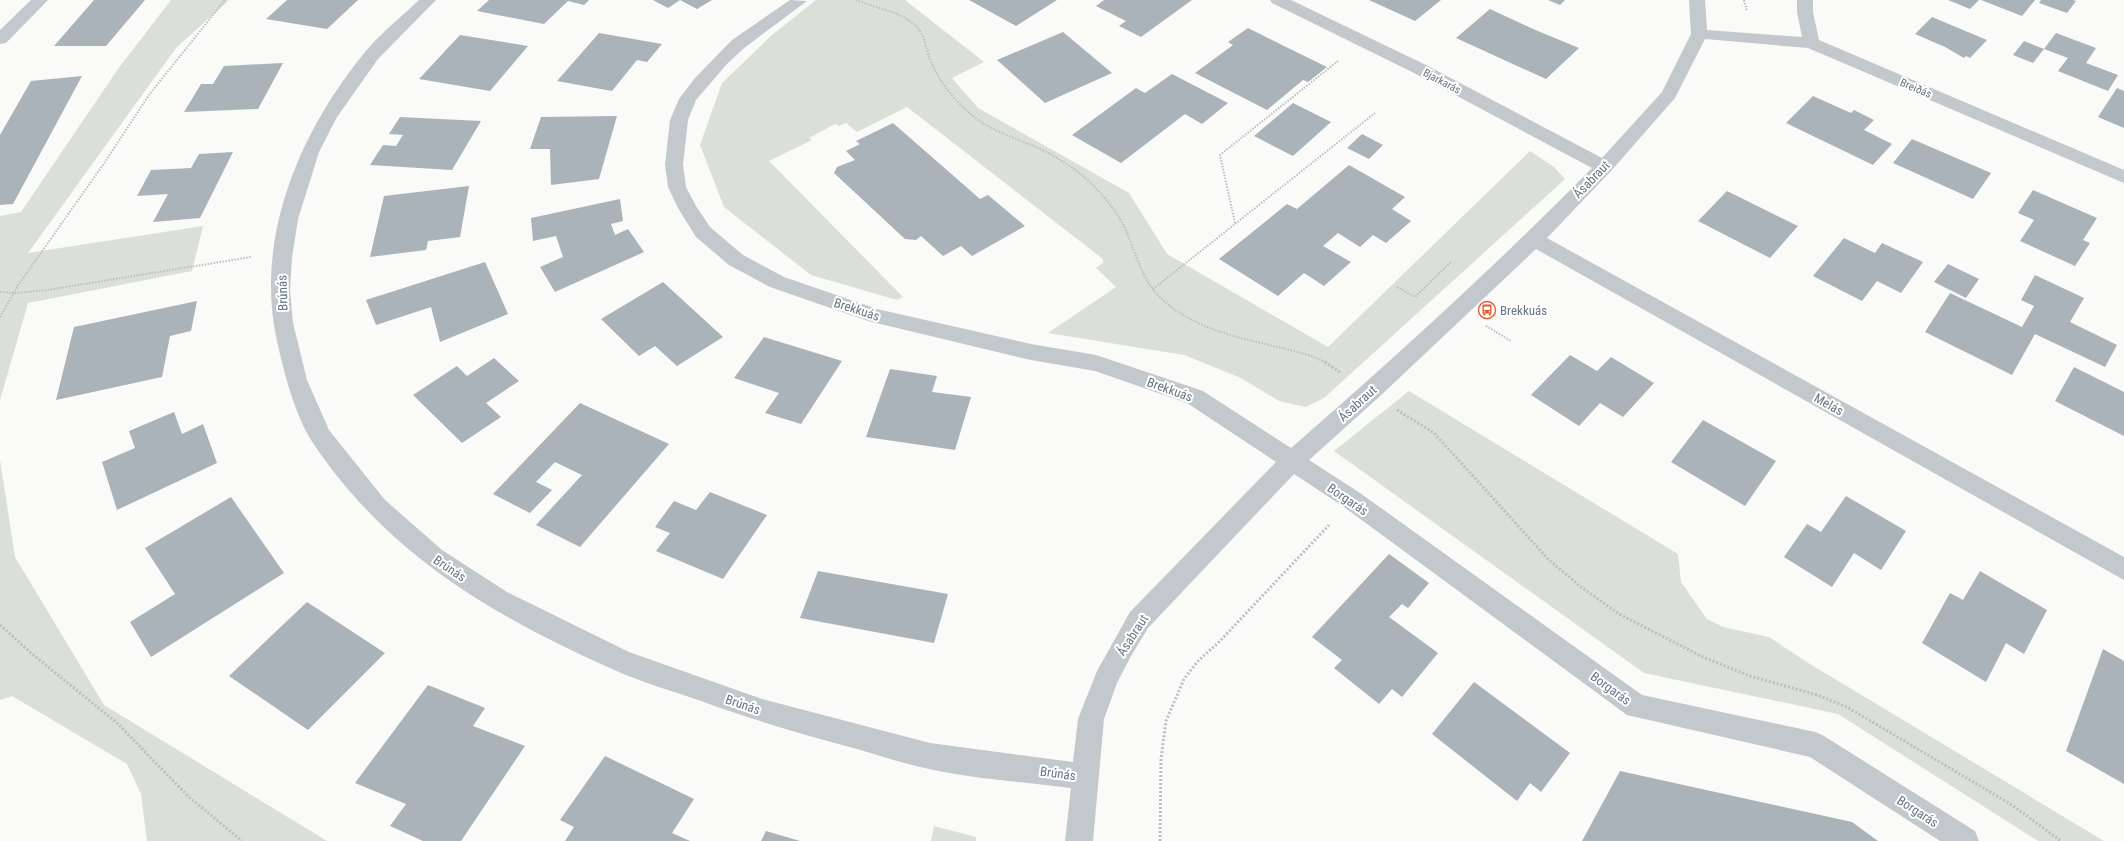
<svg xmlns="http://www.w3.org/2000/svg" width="2124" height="841" font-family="'Roboto Condensed',sans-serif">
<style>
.green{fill:#dadfd7}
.building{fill:#aab3b9}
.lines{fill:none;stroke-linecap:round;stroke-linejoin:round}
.path-far1{stroke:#bbbfc2;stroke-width:2;stroke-dasharray:1.5 1.5;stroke-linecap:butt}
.path{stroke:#bbbfc2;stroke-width:3;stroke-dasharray:2 2;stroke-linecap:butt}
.minor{fill:#c3c8cc;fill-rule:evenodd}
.labels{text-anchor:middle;stroke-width:4;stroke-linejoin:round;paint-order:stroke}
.far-street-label{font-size:11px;fill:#657683;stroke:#fff}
.street-label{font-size:13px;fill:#657683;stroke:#fff}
.poi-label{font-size:13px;fill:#657683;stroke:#fff;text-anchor:start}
</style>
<rect width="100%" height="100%" fill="#fafaf8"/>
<g class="green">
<polygon points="171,0 229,0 176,48 28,253 203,226 192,271 28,303 0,400 0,216 21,212 118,69"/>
<polygon points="816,0 905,0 984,62 952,78 978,108 1129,193 1167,254 1328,347 1530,151 1554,167 1565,179 1324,398 1306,407 1279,401 1241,378 1184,355 1048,333 1116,287 1096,268 1103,263 1103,259 907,107 857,132 846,123 839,126 835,124 809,138 812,140 769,161 903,297 897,300 811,275 724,207 700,145 722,83 772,35"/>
<polygon points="1409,391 1678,554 1681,582 1707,619 1723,627 1769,637 1805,661 2104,841 2038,841 1838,714 1644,673 1334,451"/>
<polygon points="0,460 15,557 104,705 327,841 147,841 141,794 127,764 12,696 0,700"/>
<polygon points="934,826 976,837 976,841 931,841"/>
</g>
<g class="building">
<polygon points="94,0 145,0 106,46 54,46"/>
<polygon points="287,0 358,0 327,29 266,19"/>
<polygon points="489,0 589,0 584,5 568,1 544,24 477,11"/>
<polygon points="653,0 712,0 697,9 680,0 668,8"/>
<polygon points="969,0 1057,0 1016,26"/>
<polygon points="1104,0 1192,0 1141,37 1119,26 1126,21 1096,6"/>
<polygon points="1369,0 1441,0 1415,21"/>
<polygon points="1548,0 1565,0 1560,5"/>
<polygon points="1948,0 1979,0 1970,9"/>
<polygon points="1981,0 2035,0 2022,16"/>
<polygon points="2041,0 2073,0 2076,1 2067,13 2039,3"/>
<polygon points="1490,9 1533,29 1579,48 1546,79 1456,38"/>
<polygon points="1932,17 1987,40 1970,58 1966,56 1964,58 1945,47 1915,34"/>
<polygon points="1248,28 1286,47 1327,67 1308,82 1303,80 1267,110 1195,73 1233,45 1228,42"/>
<polygon points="1063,32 1112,73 1045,103 997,60"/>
<polygon points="599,33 662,44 647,62 637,60 612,91 557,81"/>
<polygon points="2056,33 2096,48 2086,63 2118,75 2108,91 2058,71 2068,58 2044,49"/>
<polygon points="460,35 528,46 490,91 419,79"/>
<polygon points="2024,41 2044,49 2033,63 2013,55"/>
<polygon points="283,63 258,109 184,112 201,84 213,84 224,66"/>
<polygon points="1172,74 1228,103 1202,124 1185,114 1121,163 1072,135 1136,88 1145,93"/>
<polygon points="82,76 13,204 0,205 0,135 31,81"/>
<polygon points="2117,88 2124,91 2124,128 2098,117"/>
<polygon points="1813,96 1851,113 1854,110 1874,120 1864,130 1892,144 1873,165 1786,123"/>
<polygon points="1293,103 1331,122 1293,156 1254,136"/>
<polygon points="617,116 599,179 551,185 550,149 530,149 541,117"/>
<polygon points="400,117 481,121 452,170 370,165 383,145 396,146 403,135 389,134"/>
<polygon points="893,123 980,199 988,195 1025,226 972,256 961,246 943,256 921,236 916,240 905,239 834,173 837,167 855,160 846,151 860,144 856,141"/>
<polygon points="1362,134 1383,145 1369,159 1347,148"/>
<polygon points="1912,139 1991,173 1973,199 1893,163"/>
<polygon points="233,152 200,218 153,222 168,194 137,196 151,170 191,168 199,154"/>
<polygon points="1349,165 1405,197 1392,209 1411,221 1386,243 1373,235 1360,247 1338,233 1323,246 1351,262 1324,286 1304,273 1278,296 1219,259 1287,204 1297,209"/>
<polygon points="469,186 460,237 428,241 426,250 370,257 384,196"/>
<polygon points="2033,190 2097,218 2083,240 2090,243 2075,266 2020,241 2034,220 2018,213"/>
<polygon points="1727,191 1798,226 1770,258 1698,221"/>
<polygon points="620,199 623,221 611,224 615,235 628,229 644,252 555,292 540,267 563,257 556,236 533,241 531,218"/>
<polygon points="1844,238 1875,253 1882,243 1923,262 1901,293 1877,281 1862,301 1813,276"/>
<polygon points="485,262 508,314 440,342 431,307 376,325 366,300"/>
<polygon points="1948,264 1979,279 1966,298 1934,282"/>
<polygon points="2035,275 2084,298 2070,322 2117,345 2105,367 2035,334 2012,375 1925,332 1950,293 2022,327 2034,306 2021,300"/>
<polygon points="663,282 723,337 677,366 655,346 639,356 601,319"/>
<polygon points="197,301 191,331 170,336 162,377 56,400 74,327"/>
<polygon points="764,337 842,361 801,424 765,413 779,393 734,378"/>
<polygon points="1570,355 1597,371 1611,357 1654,383 1623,417 1600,403 1579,426 1531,395"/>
<polygon points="494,358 519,381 486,403 501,417 462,443 413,395 457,366 467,376"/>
<polygon points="2074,367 2124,392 2124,436 2055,401"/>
<polygon points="890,369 937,376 932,392 971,397 955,450 866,437"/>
<polygon points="580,403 669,444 580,547 536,525 582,475 555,462 536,482 552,490 530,513 493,494"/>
<polygon points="174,412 182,434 203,424 217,463 117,510 102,462 135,448 129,431"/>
<polygon points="1703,420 1776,461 1745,506 1671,462"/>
<polygon points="710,492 767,515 723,579 656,551 670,533 655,527 674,501 696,510"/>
<polygon points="1846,496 1906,531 1881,570 1854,553 1832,587 1784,557 1807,524 1821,532"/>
<polygon points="231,497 284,573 151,657 130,622 175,594 145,548"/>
<polygon points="1389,554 1429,583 1408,608 1402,604 1389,617 1438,653 1402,697 1392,689 1379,704 1334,668 1342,660 1312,637"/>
<polygon points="818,571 948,594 934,643 800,618"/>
<polygon points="1980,571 2047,610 2024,654 2006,643 1986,682 1922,643 1950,593 1963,600"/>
<polygon points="307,602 385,653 308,730 229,676"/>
<polygon points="2103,649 2124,661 2124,784 2066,751"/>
<polygon points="1474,682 1570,753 1541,792 1530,783 1517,801 1432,734"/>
<polygon points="428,685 485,708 473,726 525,746 461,841 423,841 390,826 406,804 355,783"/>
<polygon points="605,756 694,799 672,833 690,841 565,841 574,827 560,820"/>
<polygon points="1620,771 1852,822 1878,841 1582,841"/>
<polygon points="766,831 800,841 761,841"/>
</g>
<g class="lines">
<g class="path-far1">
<path d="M856,0C875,8 898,11 914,24C925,33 926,51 932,64C941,84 955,101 972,115C990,130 1010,136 1031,145C1057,156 1084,173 1102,195C1111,205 1118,215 1124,226C1136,252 1141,281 1163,300C1196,330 1241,338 1282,348C1297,352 1313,355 1326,363"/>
<polyline points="1744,0 1747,11"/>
<polyline points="1235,223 1220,155 1338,61"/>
<polyline points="1397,287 1415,297 1451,262"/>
<polyline points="1153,289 1375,113"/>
<polyline points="0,292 14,293 47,290 251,257"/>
<polyline points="0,317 19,284 105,162 149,95 225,0"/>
<polyline points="1486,326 1511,341"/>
</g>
<g class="path">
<polyline points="1325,362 1341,373"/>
<polyline points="1397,410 1434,433 1548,559 1581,587 1619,614 1703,657 1750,676 1817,695 1847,707 2012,805 2061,841"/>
<polyline points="0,625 31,653 117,723 189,797 242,841"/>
<polyline points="1160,841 1161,759 1166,721 1184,679 1198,661 1220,641 1329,525"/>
</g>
<g class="minor">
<polygon points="31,0 48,0 6,43 0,44 0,30"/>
<path d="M419,0H436L378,59L337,117L319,152L298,219L292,258L290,290L293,323L307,380L329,430L385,500L442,550L507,592L629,652L762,699L930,743L1073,762L1078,719L1097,671L1130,612L1276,462L1187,403L1095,371L1031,360L868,321L770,287L729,265L696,237L678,208L668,187L665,165L670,120L679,99L695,78L732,40L790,0L807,1L744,48L726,65L696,100L688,120L683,165L686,187L696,206L710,227L743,255L784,277L877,309L1031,344L1096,355L1203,391L1291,448C1394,358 1496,266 1592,168L1414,73L1272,3L1270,0H1291L1426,65L1602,158L1662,92L1691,34L1689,0H1705L1707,30L1802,37L1797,12V0H1813V12L1819,40L2124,170V183L1808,48L1705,39L1675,98L1611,171L1547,238L2124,557V580L1536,249L1378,398L1309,460L1360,493L1642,695L1815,732L1824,736L1975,831L1979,841H1940L1810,757L1627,715L1344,507L1294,474L1148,628L1131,656L1117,683L1104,719L1093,841H1065L1071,788C1024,782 975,779 929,769C905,764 881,756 857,749C804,735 753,720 701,701C672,691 641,682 612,669C492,615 388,555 313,443C295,416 284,372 277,341C254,238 300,131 365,52C381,33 401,17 419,0Z"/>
</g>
</g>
<defs>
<g id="bus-ring" transform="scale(0.9)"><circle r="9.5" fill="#fff" stroke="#e4572e" stroke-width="1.5"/><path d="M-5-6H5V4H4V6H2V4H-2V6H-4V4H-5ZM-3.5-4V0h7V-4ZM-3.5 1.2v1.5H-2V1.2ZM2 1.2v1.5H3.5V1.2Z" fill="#e4572e"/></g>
</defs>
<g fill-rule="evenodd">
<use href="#bus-ring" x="1487" y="310"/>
</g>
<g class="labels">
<g class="far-street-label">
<text transform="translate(1442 81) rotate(28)" y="4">Bjarkarás</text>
<text transform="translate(1916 88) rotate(23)" y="4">Breiðás</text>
</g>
<g class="street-label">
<text transform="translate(1591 179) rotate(-46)" y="5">Ásabraut</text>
<text transform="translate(282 293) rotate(-92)" y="5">Brúnás</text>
<text transform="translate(857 309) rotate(18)" y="5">Brekkuás</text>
<text transform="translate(1170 389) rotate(20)" y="5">Brekkuás</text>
<text transform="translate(1357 403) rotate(-42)" y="5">Ásabraut</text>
<text transform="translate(1829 404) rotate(29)" y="5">Melás</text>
<text transform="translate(1348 499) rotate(34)" y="5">Borgarás</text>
<text transform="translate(450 568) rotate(34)" y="5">Brúnás</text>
<text transform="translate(1132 635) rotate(-57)" y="5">Ásabraut</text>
<text transform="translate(1611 688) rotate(36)" y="5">Borgarás</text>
<text transform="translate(743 704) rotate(19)" y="5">Brúnás</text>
<text transform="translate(1058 773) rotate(8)" y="5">Brúnás</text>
<text transform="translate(1918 811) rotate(33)" y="5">Borgarás</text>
</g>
<g class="poi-label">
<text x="1500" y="315">Brekkuás</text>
</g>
</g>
</svg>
